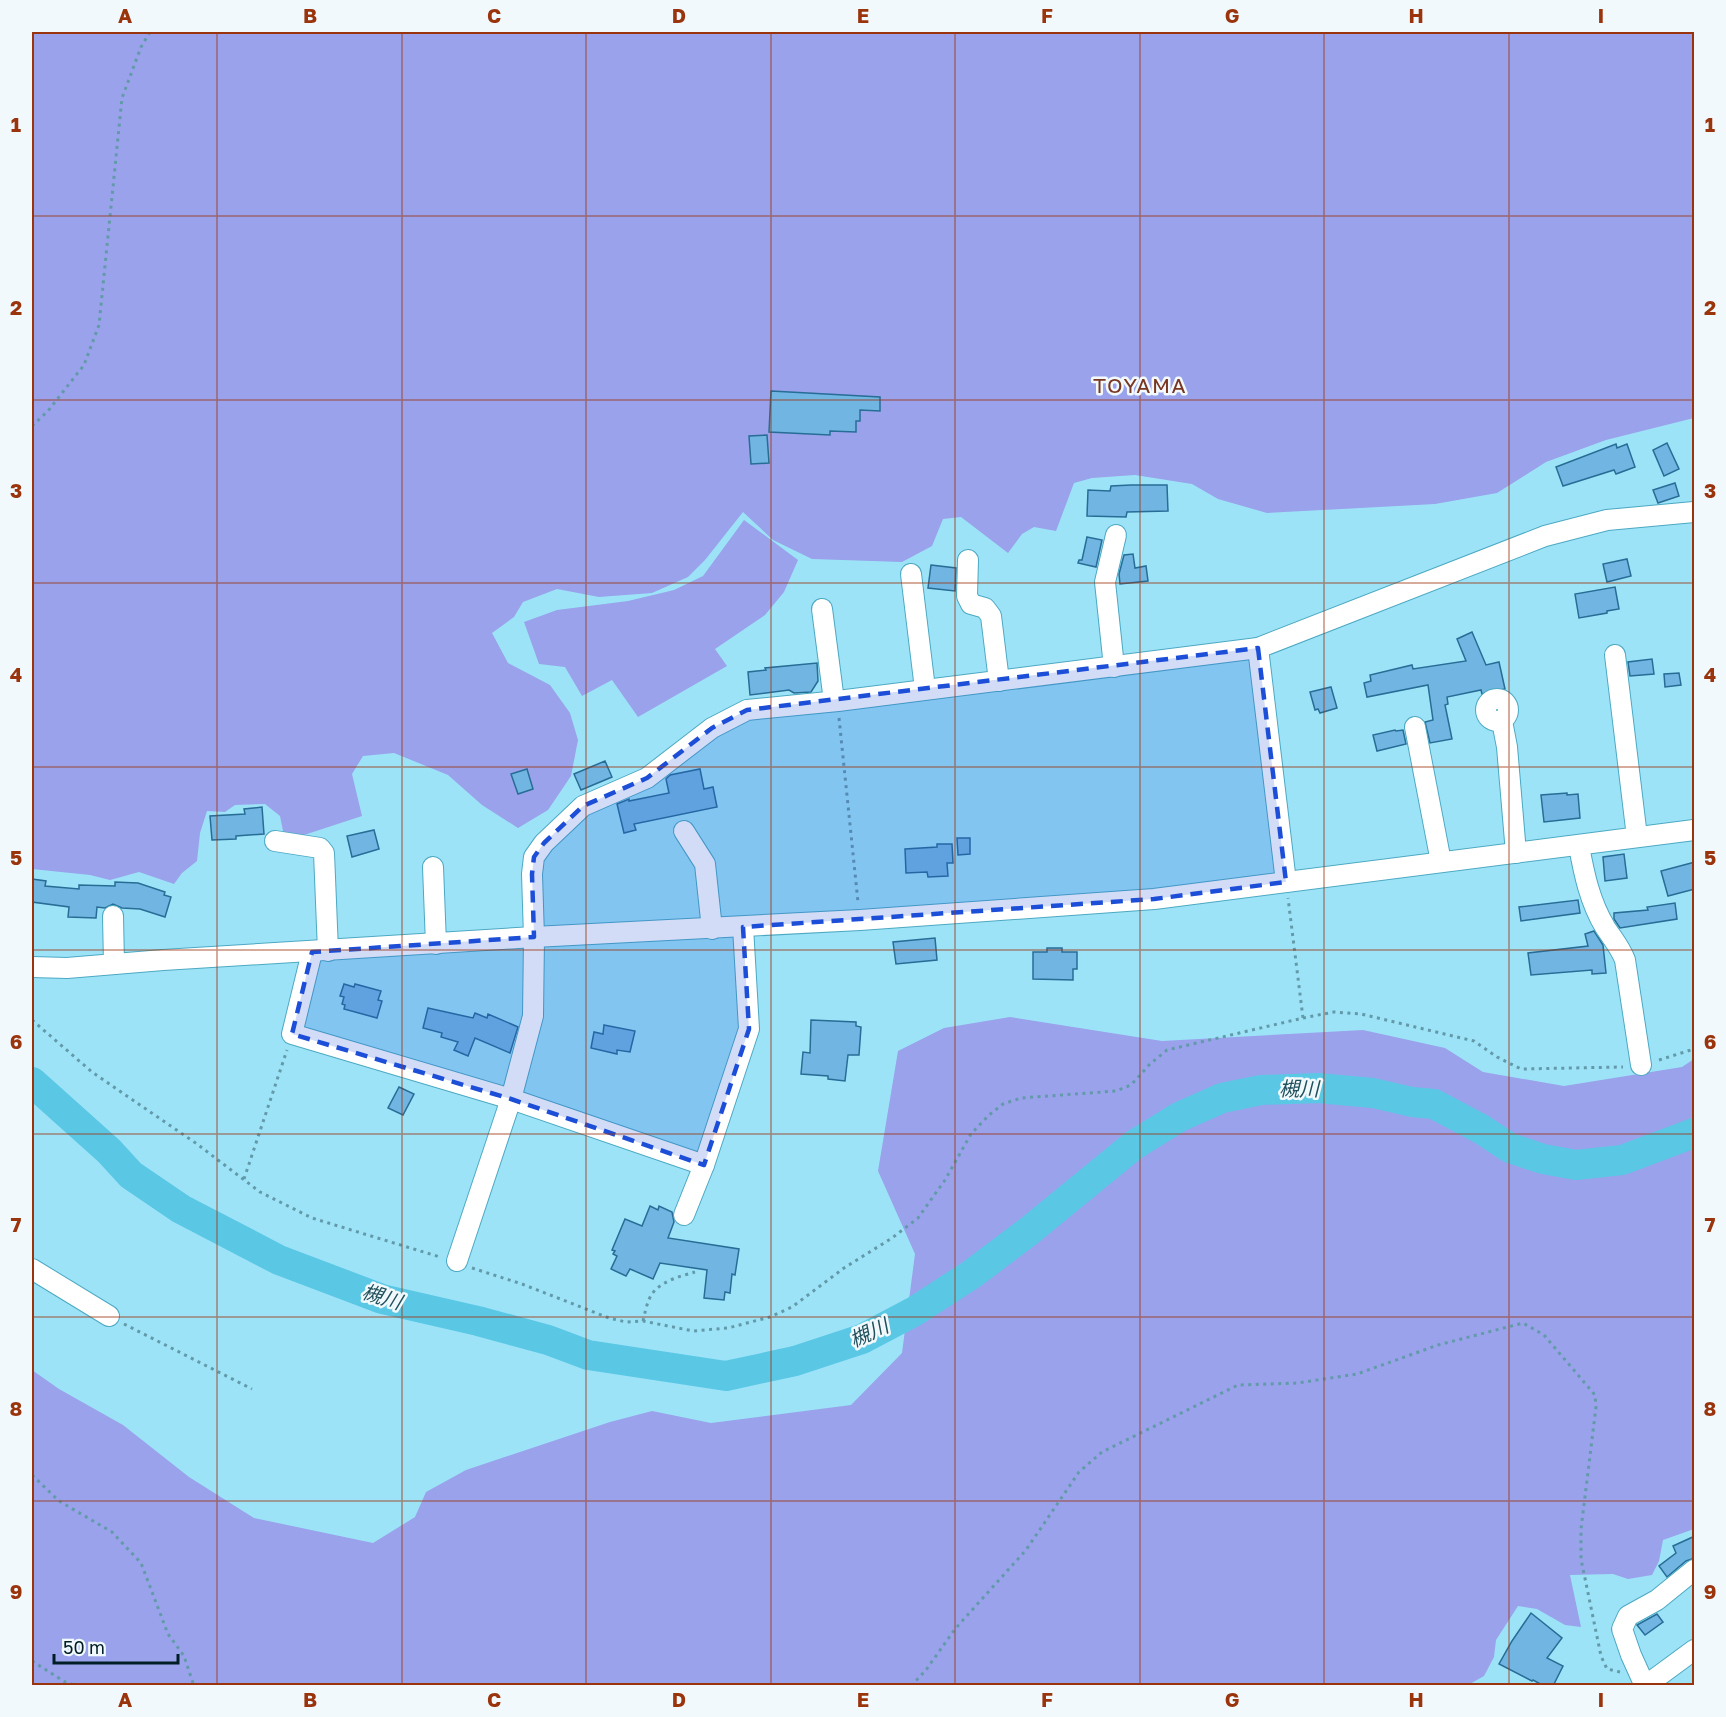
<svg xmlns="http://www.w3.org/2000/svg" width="1726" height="1717" font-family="'Golos Text','Noto Sans JP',sans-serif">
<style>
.green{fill:#99a2eb}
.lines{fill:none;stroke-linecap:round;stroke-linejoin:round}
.river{stroke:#5ac8e5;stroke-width:30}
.building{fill:#71b6e2;stroke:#276d96;stroke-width:1.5}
.minor-casing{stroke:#4ca9c2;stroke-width:22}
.path{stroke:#639aaa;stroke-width:3;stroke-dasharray:3 4.5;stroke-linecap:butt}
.minor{stroke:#fff;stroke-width:20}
.marked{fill:#1d4ed8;fill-opacity:0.2;stroke:#1d4ed8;stroke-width:4.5;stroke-dasharray:12 8;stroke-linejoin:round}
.grid{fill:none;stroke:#9a340d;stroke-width:1.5;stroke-opacity:0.55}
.labels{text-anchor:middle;stroke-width:5;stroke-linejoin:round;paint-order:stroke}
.water-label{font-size:20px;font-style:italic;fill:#20505c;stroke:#f1f9fc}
.quarter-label{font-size:21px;letter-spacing:1.5px;fill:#793621;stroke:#f1f9fc}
.neatline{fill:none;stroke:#9a340d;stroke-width:2}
.grid-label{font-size:20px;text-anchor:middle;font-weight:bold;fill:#9a340d}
</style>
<rect width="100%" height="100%" fill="#9de3f8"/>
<g class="green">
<polygon points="32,32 1694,32 1694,418 1606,440 1546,462 1497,493 1435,504 1267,513 1218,499 1192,484 1135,475 1092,478 1074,483 1056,531 1034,527 1022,534 1008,553 961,517 943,519 932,546 902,562 812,559 773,540 743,512 705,560 688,577 652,593 599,597 557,589 523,602 514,617 492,633 508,663 550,685 570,713 578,740 571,776 548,810 518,828 482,805 448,775 394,753 363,756 352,774 362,816 304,835 284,836 280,816 265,804 235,805 225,812 207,811 200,833 197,861 182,873 174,884 139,872 110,880 90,875 32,869"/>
<polygon points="744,520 798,560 784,592 765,615 715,649 727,666 638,717 612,680 582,696 565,667 539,664 524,622 557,610 628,601 674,590 703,576"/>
<polygon points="1010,1017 1162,1041 1363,1030 1445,1048 1483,1072 1564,1086 1682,1067 1694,1059 1694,1529 1663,1540 1659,1561 1652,1575 1628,1579 1613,1574 1570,1575 1581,1627 1565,1625 1537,1609 1518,1606 1496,1640 1494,1657 1484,1676 1468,1685 32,1685 32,1370 59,1389 123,1425 189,1477 254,1518 373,1543 415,1517 426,1492 466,1470 610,1422 652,1411 711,1423 851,1405 902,1353 915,1254 878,1171 898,1051 944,1028"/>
</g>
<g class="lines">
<polyline class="river" points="32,1082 109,1151 131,1175 181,1209 279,1260 382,1299 478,1321 548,1340 588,1355 726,1376 795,1361 862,1339 915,1311 972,1274 1029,1231 1134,1145 1179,1117 1222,1098 1261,1090 1318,1088 1373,1093 1412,1102 1434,1104 1481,1129 1510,1148 1543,1159 1576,1165 1622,1160 1694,1133"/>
</g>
<g class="building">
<polygon points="771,391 880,397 880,411 860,410 860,421 856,421 856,432 830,431 830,435 769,432"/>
<polygon points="767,435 769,463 751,464 749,436"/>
<polygon points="1667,443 1679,469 1664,476 1653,450"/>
<polygon points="1616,444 1617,448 1627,444 1635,467 1616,474 1614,470 1563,486 1556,467"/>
<polygon points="1675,483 1679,496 1658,503 1653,490"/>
<polygon points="1131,485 1167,485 1168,511 1127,512 1126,517 1087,516 1088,490 1110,491 1111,486"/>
<polygon points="1087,537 1102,540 1096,567 1078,563 1079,560 1082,560"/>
<polygon points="1133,554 1135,568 1146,566 1148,581 1120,584 1119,574 1124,555"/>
<polygon points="1627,559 1631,576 1607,582 1603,564"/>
<polygon points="931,565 956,568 955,591 928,588"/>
<polygon points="1615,587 1619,609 1607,611 1607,613 1579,618 1575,594"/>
<polygon points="1472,632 1486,665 1499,662 1505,689 1482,694 1481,690 1447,697 1448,704 1445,705 1452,739 1430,743 1425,722 1433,720 1428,685 1367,697 1364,683 1371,681 1370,675 1412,665 1413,669 1466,661 1457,639"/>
<polygon points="1652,659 1654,674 1630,676 1628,662"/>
<polygon points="817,663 818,681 811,692 794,693 789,690 750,695 748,672 766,670 765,668"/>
<polygon points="1679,673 1681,685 1665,687 1664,674"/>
<polygon points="1331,687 1337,708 1320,713 1318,709 1315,710 1310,692"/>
<polygon points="1395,730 1396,731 1403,730 1406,744 1377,751 1373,735"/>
<polygon points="605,761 612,777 581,790 574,774"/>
<polygon points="527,769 533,789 518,794 511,774"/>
<polygon points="700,769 704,789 713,787 717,807 634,824 636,830 624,833 617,804 629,799 629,801 669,793 666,779 670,775"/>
<polygon points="1567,793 1567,795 1578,794 1580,818 1544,822 1541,795"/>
<polygon points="262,807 264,834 236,836 236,839 212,840 210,816 245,814 244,809"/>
<polygon points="374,830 379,849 352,857 347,836"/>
<polygon points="957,838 970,838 970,854 958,855"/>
<polygon points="937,844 952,844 953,863 947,863 948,876 928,877 927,872 906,873 905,849 937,847"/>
<polygon points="1624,854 1627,878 1605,881 1603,857"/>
<polygon points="1695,862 1695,889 1668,896 1661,871"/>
<polygon points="32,879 46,881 45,886 79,889 79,885 115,886 115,882 138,883 165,892 164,895 171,897 165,917 140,909 122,908 113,904 105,908 97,907 96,918 68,917 69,907 32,902"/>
<polygon points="1578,900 1580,913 1521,921 1519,907"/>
<polygon points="1675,903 1677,919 1620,928 1614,919 1614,913 1648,910 1647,907"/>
<polygon points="1594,931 1603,945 1606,973 1592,974 1592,970 1531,975 1528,953 1588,946 1585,934"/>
<polygon points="935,938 937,960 896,964 893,942"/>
<polygon points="1047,948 1062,948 1062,952 1077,952 1077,969 1073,969 1073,980 1033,979 1033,952 1047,952"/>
<polygon points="344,984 354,987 355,984 381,991 378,1000 382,1001 377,1018 344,1009 345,1005 342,1004 344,997 340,996"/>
<polygon points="428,1008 473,1018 475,1013 487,1018 488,1014 518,1027 510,1053 475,1038 468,1056 454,1050 458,1042 441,1037 442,1033 423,1028"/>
<polygon points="811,1020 856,1022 856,1026 861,1027 859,1055 848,1055 845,1081 828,1079 828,1076 801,1074 803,1052 810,1053"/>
<polygon points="604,1025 635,1031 630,1052 617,1050 617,1054 591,1048 594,1032 603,1034"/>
<polygon points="399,1087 414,1094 403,1115 388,1108"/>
<polygon points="650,1206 658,1210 659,1206 672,1212 674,1222 668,1238 739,1249 735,1275 732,1274 730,1293 725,1292 724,1300 704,1298 707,1270 660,1263 653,1279 630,1269 626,1276 611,1269 617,1256 613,1254 615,1251 612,1250 625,1219 642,1226"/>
<polygon points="1695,1536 1695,1558 1686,1561 1667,1577 1659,1566 1676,1553 1673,1546"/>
<polygon points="1531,1613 1562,1638 1547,1658 1563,1666 1553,1686 1544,1686 1533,1680 1532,1681 1499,1664 1512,1641"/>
<polygon points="1657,1614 1663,1622 1645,1635 1637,1625"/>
</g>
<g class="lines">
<g class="minor-casing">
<g id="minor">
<polyline points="968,560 967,596 971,604 985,608 991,616 999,681"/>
<polyline points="911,574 925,689"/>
<polyline points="822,609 834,701"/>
<polyline points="1258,648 1286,882"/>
<polyline points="1615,655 1637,837"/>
<polyline points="1114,667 1105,582 1116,535"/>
<circle cx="1497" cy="710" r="11"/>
<polyline points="1502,721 1507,747 1516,853"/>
<polyline points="1415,727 1441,862"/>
<polyline points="684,831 705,864 712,929"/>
<polyline points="275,841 320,848 324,853 328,951"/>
<path d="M1579,846C1584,874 1590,902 1605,927C1612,938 1620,947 1625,960L1641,1065"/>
<polyline points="433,867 436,944"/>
<polyline points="113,916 114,964"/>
<polyline points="312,952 292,1034 511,1099 704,1165 749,1029 743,927"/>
<polyline points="32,967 67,968 163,960 534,937 860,920 1154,899 1694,830"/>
<polyline points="684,1215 704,1165"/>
<polyline points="457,1261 511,1099 533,1016 534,937 532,874 534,857 544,843 583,806 647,778 712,728 747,710 838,701 1258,648 1545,536 1607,520 1694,512"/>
<polyline points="32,1269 109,1316"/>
<polyline points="1645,1686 1631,1655 1622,1629 1628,1616 1657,1600 1694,1570"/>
<polyline points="1645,1686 1694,1650"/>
</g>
</g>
<g class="path">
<polyline points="32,426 48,411 84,365 99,325 122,98 141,47 150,32"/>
<polyline points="839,718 858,902"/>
<polyline points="1303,1018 1334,1012 1361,1014 1474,1041 1497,1057 1521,1069 1623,1067"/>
<polyline points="32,1020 92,1072 197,1144 260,1192 312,1218 440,1257"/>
<polyline points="1659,1060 1694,1049"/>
<polyline points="244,1179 287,1050"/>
<polyline points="472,1268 522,1284 609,1318 626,1322 643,1321 693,1331 728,1328 770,1317 792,1307 844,1268 892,1238 918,1218 945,1180 971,1134 989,1115 1003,1104 1021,1098 1116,1091 1131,1085 1150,1064 1167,1050 1303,1018 1288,898"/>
<path d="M643,1321C645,1313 647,1301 652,1294C661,1281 681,1276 695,1272"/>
<polyline points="124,1324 252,1389"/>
<polyline points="32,1475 59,1501 112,1532 141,1563 168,1634 184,1656 194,1686"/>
<polyline points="32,1661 65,1682 78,1686"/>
<polyline points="911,1686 926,1670 955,1629 1026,1550 1079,1472 1102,1452 1238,1385 1298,1383 1357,1374 1438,1345 1523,1323 1544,1335 1595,1395 1596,1407 1581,1529 1581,1559 1601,1656 1607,1669 1620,1672"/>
</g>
<use href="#minor" class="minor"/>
</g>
<path class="marked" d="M1258,648L1286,882L1154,899L743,927L749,1029L704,1165L511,1099L292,1034L312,952L534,937L532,874L534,857L544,843L583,806L647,778L712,728L747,710Z"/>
<path class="grid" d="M217,32V1686M402,32V1686M586,32V1686M771,32V1686M955,32V1686M1140,32V1686M1324,32V1686M1509,32V1686M32,216H1694M32,400H1694M32,583H1694M32,767H1694M32,950H1694M32,1134H1694M32,1317H1694M32,1501H1694"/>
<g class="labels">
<g class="water-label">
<text x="1299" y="1096">槻川</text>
<text transform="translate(382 1297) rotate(17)" y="7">槻川</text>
<text transform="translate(869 1333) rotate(-25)" y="7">槻川</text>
</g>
<g class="quarter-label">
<text x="1140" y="393">TOYAMA</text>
</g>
</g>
<rect width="1726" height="1717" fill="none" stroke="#f1f9fc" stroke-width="66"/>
<path d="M54 1654v9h124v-9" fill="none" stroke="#011e26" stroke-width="3"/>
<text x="63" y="1654" font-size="18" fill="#011e26" stroke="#f1f9fc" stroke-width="4.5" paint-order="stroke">50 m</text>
<rect x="33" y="33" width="1660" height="1651" class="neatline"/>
<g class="grid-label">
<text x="125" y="23">A</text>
<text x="310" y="23">B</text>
<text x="494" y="23">C</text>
<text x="679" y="23">D</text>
<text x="863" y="23">E</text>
<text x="1047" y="23">F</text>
<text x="1232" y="23">G</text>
<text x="1416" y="23">H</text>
<text x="1601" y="23">I</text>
<text x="16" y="132">1</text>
<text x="1710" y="132">1</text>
<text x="16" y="315">2</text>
<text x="1710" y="315">2</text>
<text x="16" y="498">3</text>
<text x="1710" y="498">3</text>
<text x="16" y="682">4</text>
<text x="1710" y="682">4</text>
<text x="16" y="865">5</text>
<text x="1710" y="865">5</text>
<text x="16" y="1049">6</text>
<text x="1710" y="1049">6</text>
<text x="16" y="1232">7</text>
<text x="1710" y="1232">7</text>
<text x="16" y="1416">8</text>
<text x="1710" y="1416">8</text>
<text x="16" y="1599">9</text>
<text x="1710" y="1599">9</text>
<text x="125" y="1707">A</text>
<text x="310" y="1707">B</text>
<text x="494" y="1707">C</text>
<text x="679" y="1707">D</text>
<text x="863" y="1707">E</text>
<text x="1047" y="1707">F</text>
<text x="1232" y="1707">G</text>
<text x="1416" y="1707">H</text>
<text x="1601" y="1707">I</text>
</g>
</svg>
